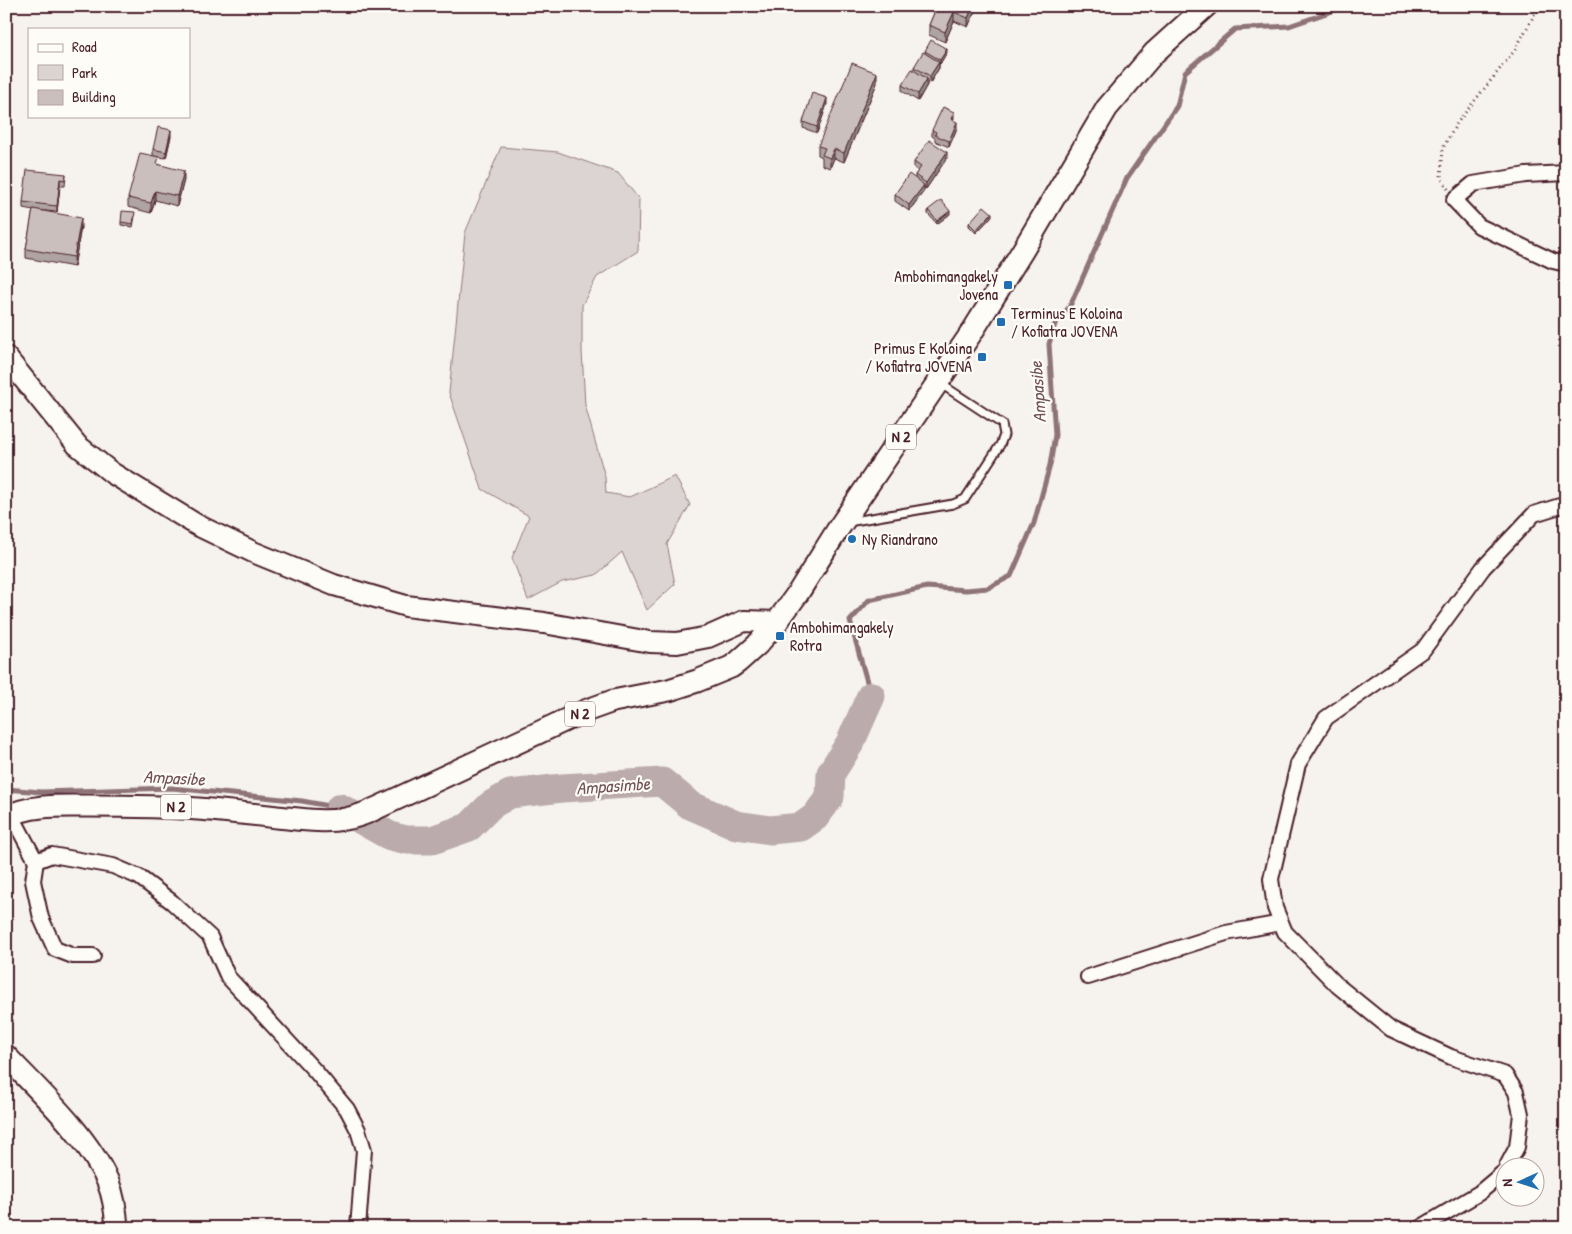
<svg xmlns="http://www.w3.org/2000/svg" width="1572" height="1234" font-family="'Patrick Hand',sans-serif">
<style>
.green{fill:#dcd4d2;stroke:#937a7e}
.lines{fill:none;stroke-linecap:round;stroke-linejoin:round}
.stream{stroke:#8e7378;stroke-width:5}
.river{stroke:#bbabac;stroke-width:29}
.lane-casing{stroke:#4a1f2b;stroke-width:11}
.street-casing{stroke:#4a1f2b;stroke-width:18}
.secondary-casing{stroke:#4a1f2b;stroke-width:24}
.primary-casing{stroke:#4a1f2b;stroke-width:25}
.path{stroke:#4a1f2b;stroke-width:3;stroke-dasharray:1 4;stroke-linecap:butt}
.lane{stroke:#fdfcf7;stroke-width:7}
.street{stroke:#fdfcf7;stroke-width:14}
.secondary{stroke:#fdfcf7;stroke-width:20}
.primary{stroke:#fdfcf7;stroke-width:21}
.wall{fill:#afa4a3;stroke:#4a1f2b}
.shaded-wall{fill:#8e8685;stroke:#4a1f2b}
.building{fill:#cbbfbe;stroke:#4a1f2b}
.poi-dot{fill:#1f6fb2;stroke:#fdfcf7;stroke-width:2}
.labels{text-anchor:middle;stroke-width:4.5;stroke-linejoin:round;paint-order:stroke}
.shield{fill:#fdfcf7;stroke:#806168;stroke-width:1}
.shield-label{font-size:15px;font-weight:bold;fill:#4a1f2b}
.poi-label{font-size:16px;fill:#4a1f2b;stroke:#fdfcf7;text-anchor:start}
.water-label{font-size:18px;font-style:italic;fill:#725058;stroke:#fdfcf7}
</style>
<rect width="100%" height="100%" fill="#f6f3ef"/>
<filter id="ink" filterUnits="userSpaceOnUse"><feTurbulence type="fractalNoise" baseFrequency=".02" numOctaves="2"/><feDisplacementMap in="SourceGraphic" scale="10" xChannelSelector="R" yChannelSelector="G"/><feConvolveMatrix kernelMatrix="1 2 1 2 8 2 1 2 1" color-interpolation-filters="sRGB"/></filter>
<g filter="url(#ink)">
<polygon class="green" points="501,147 558,152 618,173 639,199 638,251 597,277 582,305 582,351 585,405 605,477 606,493 630,497 675,476 690,505 667,544 675,584 647,610 622,552 596,575 562,582 528,600 512,558 529,516 482,489 449,393 465,233"/>
<g class="lines">
<g class="stream">
<polyline points="871,696 850,621 869,600 927,587 966,590 988,588 1011,576 1034,523 1050,465 1055,435 1049,344 1055,324 1070,306 1127,178 1177,106 1185,72 1235,29 1289,26 1347,6"/>
<polyline points="6,789 41,792 172,788 302,801 340,808"/>
</g>
<polyline class="river" points="340,808 390,836 407,840 432,840 469,827 491,805 510,794 562,788 662,782 690,805 736,825 770,830 801,827 815,817 830,797 831,773 850,743 871,696"/>
<g class="lane-casing">
<polyline id="lane" points="848,522 953,504 965,499 1000,445 1004,435 1002,424 941,384"/>
</g>
<g class="street-casing">
<g id="street">
<polyline points="1566,173 1526,175 1473,184 1454,200 1479,226 1553,261 1566,264"/>
<polyline points="11,814 36,861 33,881 41,918 55,949 73,956 93,956"/>
<polyline points="36,861 52,855 113,866 139,877 172,902 210,937 228,977 316,1072 347,1109 358,1130 364,1150 358,1228"/>
<polyline points="1088,977 1226,933 1281,923"/>
<polyline points="1507,1166 1517,1147 1521,1114 1516,1092 1505,1075 1451,1057 1391,1029 1338,986 1285,932 1275,908 1271,879 1298,764 1326,718 1423,650 1483,568 1534,514 1566,504"/>
<polyline points="1420,1228 1479,1193 1504,1172"/>
</g>
</g>
<g class="secondary-casing">
<polyline id="secondary" points="6,357 77,445 112,473 197,525 253,552 334,585 406,606 544,623 650,642 677,643 708,637 744,621 777,622"/>
</g>
<g class="primary-casing">
<g id="primary">
<path d="M6,817C31,804 61,806 88,806C125,806 161,806 198,809C224,811 251,814 277,817C299,819 322,823 345,819C356,817 367,813 377,808L585,711L613,701L669,690L697,681L731,667L738,662L757,645L777,622L798,593L838,529L972,332L1023,250L1107,108L1154,53L1206,6"/>
<path d="M6,1056C41,1093 88,1136 108,1182C114,1197 116,1212 117,1228"/>
</g>
</g>
<polyline class="path" points="1448,189 1441,178 1443,148 1457,123 1515,50 1539,6"/>
<use href="#lane" class="lane"/>
<use href="#street" class="street"/>
<use href="#secondary" class="secondary"/>
<use href="#primary" class="primary"/>
</g>
<g class="wall">
<polygon points="906,6 920,6 916,12"/>
<polygon points="937,6 977,6 968,27 954,21 945,42 929,35 929,25"/>
<polygon points="925,51 947,52 940,64 939,63 939,68 930,83 927,81 927,85 918,101 902,91 902,85 914,71 914,67 925,53"/>
<polygon points="877,83 844,162 834,158 830,168 822,165 822,157 818,155 818,146"/>
<polygon points="827,104 817,133 803,128 803,122"/>
<polygon points="954,118 953,120 957,128 949,147 935,141 935,138 932,136 932,130"/>
<polygon points="171,136 166,158 153,156 153,149"/>
<polygon points="947,158 926,189 924,187 924,191 909,211 895,201 895,194 915,179 915,175 918,171 914,168 914,162"/>
<polygon points="159,164 184,180 177,206 155,200 151,213 128,207 128,198"/>
<polygon points="66,174 65,186 60,186 57,212 35,210 81,227 74,267 26,258 26,249 33,210 23,208 23,202"/>
<polygon points="928,210 950,214 937,224 928,214"/>
<polygon points="135,216 133,227 121,225 121,222"/>
<polygon points="992,216 976,233 969,226 969,223"/>
</g>
<g class="shaded-wall">
<polygon points="916,6 920,6 916,12"/>
<polygon points="973,6 977,6 968,27 968,18"/>
<polygon points="954,12 954,21 945,42 945,32"/>
<polygon points="947,49 947,52 940,64 940,60"/>
<polygon points="939,62 939,68 930,83 930,76"/>
<polygon points="877,73 877,83 844,162 844,153"/>
<polygon points="927,79 927,85 918,101 918,94"/>
<polygon points="827,98 827,104 817,133 817,127"/>
<polygon points="954,112 954,118 951,125 951,119"/>
<polygon points="957,122 957,128 949,147 949,141"/>
<polygon points="171,130 171,136 166,158 166,152"/>
<polygon points="834,149 834,158 830,168 830,158"/>
<polygon points="947,152 947,158 926,189 926,183"/>
<polygon points="184,171 184,180 177,206 177,196"/>
<polygon points="60,179 60,186 57,212 57,206"/>
<polygon points="924,185 924,191 909,211 909,205"/>
<polygon points="155,191 155,200 151,213 151,203"/>
<polygon points="950,211 950,214 937,224 937,221"/>
<polygon points="992,213 992,216 976,233 976,230"/>
<polygon points="81,218 81,227 74,267 74,257"/>
</g>
<g class="building">
<polygon points="937,6 973,6 968,18 954,12 945,32 929,25"/>
<polygon points="931,40 947,49 940,60 925,51"/>
<polygon points="923,52 939,62 930,76 914,67"/>
<polygon points="852,63 877,73 844,153 834,149 830,158 822,155 825,148 818,146"/>
<polygon points="912,69 927,79 918,94 902,85"/>
<polygon points="812,93 827,98 817,127 803,122"/>
<polygon points="943,107 954,112 951,119 957,122 949,141 935,135 936,132 932,130"/>
<polygon points="158,127 171,130 166,152 153,149"/>
<polygon points="929,140 947,152 926,183 915,175 921,167 914,162"/>
<polygon points="140,153 159,157 157,164 184,171 177,196 155,191 151,203 128,198"/>
<polygon points="27,170 66,174 65,180 60,179 57,206 23,202"/>
<polygon points="909,174 924,185 909,205 895,194"/>
<polygon points="941,200 950,211 937,221 928,210"/>
<polygon points="984,206 992,213 976,230 969,223"/>
<polygon points="33,209 81,218 74,257 26,249"/>
<polygon points="122,211 135,212 133,224 121,222"/>
</g>
</g>
<g class="poi-dot">
<rect x="1003" y="280" width="10" height="10" rx="2.5"/>
<rect x="996" y="317" width="10" height="10" rx="2.5"/>
<rect x="977" y="352" width="10" height="10" rx="2.5"/>
<circle cx="852" cy="539" r="5"/>
<rect x="775" y="631" width="10" height="10" rx="2.5"/>
</g>
<g class="labels">
<g class="shield">
<rect x="886" y="424.5" width="30" height="25" rx="4"/>
<rect x="565" y="701.5" width="30" height="25" rx="4"/>
<rect x="161" y="794.5" width="30" height="25" rx="4"/>
</g>
<g class="shield-label">
<text x="901" y="442">N 2</text>
<text x="580" y="719">N 2</text>
<text x="176" y="812">N 2</text>
</g>
<g class="poi-label">
<text x="998" y="282" text-anchor="end">Ambohimangakely<tspan x="998" dy="18">Jovena</tspan></text>
<text x="1011" y="319">Terminus E Koloina<tspan x="1011" dy="18">/ Kofiatra JOVENA</tspan></text>
<text x="972" y="354" text-anchor="end">Primus E Koloina<tspan x="972" dy="18">/ Kofiatra JOVENA</tspan></text>
<text x="862" y="545">Ny Riandrano</text>
<text x="790" y="633">Ambohimangakely<tspan x="790" dy="18">Rotra</tspan></text>
</g>
<g class="water-label">
<text transform="translate(1038 392) rotate(-94)" y="6">Ampasibe</text>
<text transform="translate(174 778) rotate(3)" y="6">Ampasibe</text>
<text transform="translate(613 786) rotate(-4)" y="6">Ampasimbe</text>
</g>
</g>
<rect width="1572" height="1234" fill="none" stroke="#fdfcf7" stroke-width="25"/>
<rect x="12" y="12" width="1547" height="1209" fill="none" stroke="#4a1f2b" stroke-width="2" filter="url(#ink)"/>
<rect x="28" y="28" width="162" height="90" fill="#fdfcf7" stroke="#b5a4a5"/>
<rect x="38" y="44" width="25" height="8" fill="#fdfcf7" stroke="#b5a4a5"/>
<text x="72" y="52" font-size="15" fill="#4a1f2b">Road</text>
<rect x="38" y="65" width="25" height="15" fill="#dcd4d2" stroke="#b5a4a5"/>
<text x="72" y="78" font-size="15" fill="#4a1f2b">Park</text>
<rect x="38" y="90" width="25" height="15" fill="#cbbfbe" stroke="#b5a4a5"/>
<text x="72" y="102" font-size="15" fill="#4a1f2b">Building</text>
<g transform="translate(1520 1182) rotate(267)"><circle r="24" fill="#fdfcf7" stroke="#b5a4a5"/>
<path d="M0-4L9 19L0 12L-9 19Z" fill="#1f6fb2"/>
<text y="-8" font-size="14" font-weight="bold" text-anchor="middle" fill="#4a1f2b">N</text>
</g>
</svg>
